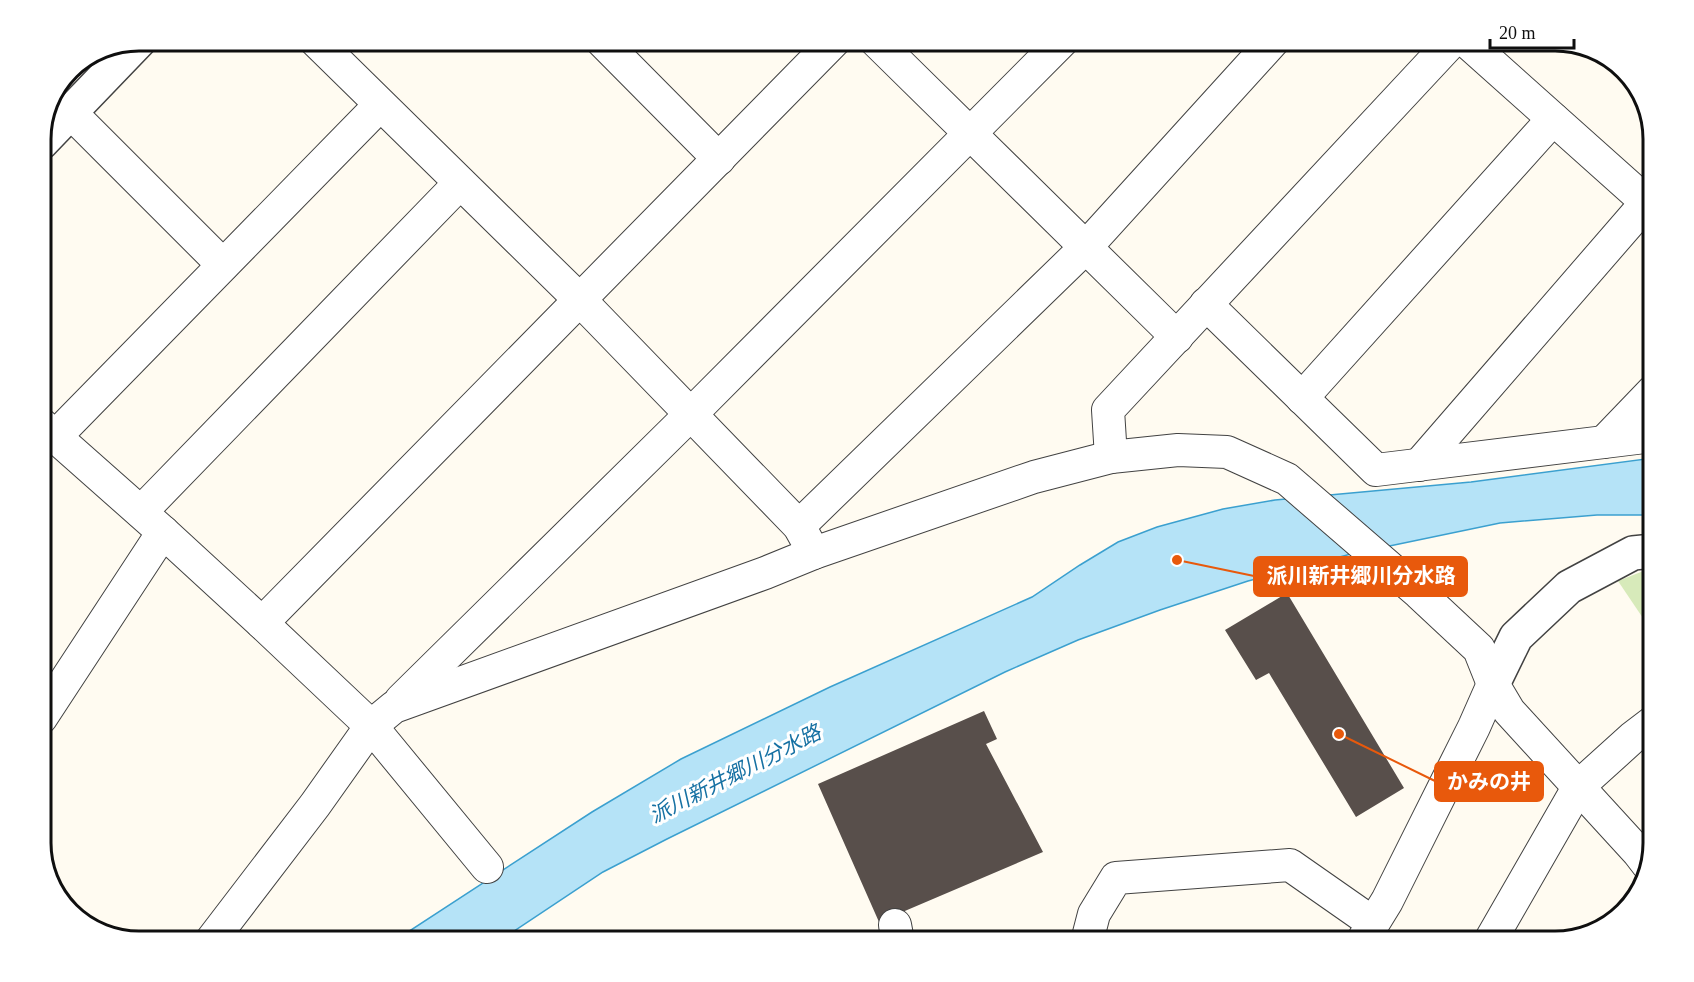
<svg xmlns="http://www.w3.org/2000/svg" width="1694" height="982" font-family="'Times New Roman','Noto Sans JP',serif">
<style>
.green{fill:#d7eaba}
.water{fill:#b5e3f7;stroke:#3ba0cf;stroke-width:1.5}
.building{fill:#584f4b}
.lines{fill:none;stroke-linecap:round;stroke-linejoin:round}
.minor-casing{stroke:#424242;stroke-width:34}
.tertiary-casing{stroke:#424242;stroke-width:36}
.minor{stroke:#fff;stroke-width:32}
.tertiary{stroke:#fff;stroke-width:33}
.labels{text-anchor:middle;stroke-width:6;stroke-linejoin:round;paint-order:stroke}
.water-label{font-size:21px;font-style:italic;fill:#1671a3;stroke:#fff}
.rim{fill:none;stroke:#0f0f0f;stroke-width:3}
.leader{fill:none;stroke:#e8590c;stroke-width:2}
.callout-dot{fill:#e8590c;stroke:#fff;stroke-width:2}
.callout{fill:#e8590c;stroke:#e8590c;stroke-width:2}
.callout-label{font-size:21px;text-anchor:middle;font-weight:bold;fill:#fff}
</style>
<rect width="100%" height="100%" fill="#fffbf1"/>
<polygon class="green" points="1653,569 1653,633 1618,581 1646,570"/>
<polygon class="water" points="1653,458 1653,515 1597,515 1500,523 1351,554 1248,581 1160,610 1078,640 1005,672 667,839 603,872 499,941 394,941 592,812 681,759 830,687 1032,597 1080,565 1118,542 1157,527 1223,509 1275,500 1471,482"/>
<g class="building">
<polygon points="1287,593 1404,788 1356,817 1269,673 1256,680 1225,630"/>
<polygon points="984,711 997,739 986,744 1043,852 879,922 818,784"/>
<polygon points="1609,917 1612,921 1605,928 1590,932"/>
</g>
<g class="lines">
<g class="minor-casing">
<g id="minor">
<polyline points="315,40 580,300 799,526 814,553"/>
<polyline points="601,40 719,159"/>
<polyline points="875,40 1177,337"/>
<polyline points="1465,40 1653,208"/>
<polyline points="70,112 223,265"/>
<polyline points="1206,304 1376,470 1653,436"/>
<polyline points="1302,398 1553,119"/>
<polyline points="41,424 163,532 262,623 371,726 487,867"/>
<polyline points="55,437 380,105"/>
<polyline points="1604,442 1653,391"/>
<polyline points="1111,457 1108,410 1453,40"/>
<polyline points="1419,465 1647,202"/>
<polyline points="141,512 460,183"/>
<polyline points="799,526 1086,247 1274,40"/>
<polyline points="262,623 835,40"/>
<polyline points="401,700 691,414 1063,40"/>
<polyline points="41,718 163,532"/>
<polyline points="895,925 898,941"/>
<polyline points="1363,940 1387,901 1474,727 1493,684"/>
<polyline points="211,941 315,805 371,726 394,707 765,573 814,553 1034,477 1111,457 1178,450 1227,452 1287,479 1419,593 1479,649 1493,684 1509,711 1638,852 1648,865"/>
<polyline points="1087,941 1094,914 1116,878 1290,865 1373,923"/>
<polyline points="1490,941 1579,786 1632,738 1653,722"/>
</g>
</g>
<g class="tertiary-casing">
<g id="tertiary">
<polyline points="41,143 140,40"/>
<polyline points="1493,684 1516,637 1569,587 1633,553 1653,551"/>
</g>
</g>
<use href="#minor" class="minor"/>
<use href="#tertiary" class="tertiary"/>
</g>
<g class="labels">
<g class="water-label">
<text transform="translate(735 774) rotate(-27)" y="7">派川新井郷川分水路</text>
</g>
</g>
<path d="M0 0H1694V982H0ZM139 51H1555A88 88 0 0 1 1643 139V843A88 88 0 0 1 1555 931H139A88 88 0 0 1 51 843V139A88 88 0 0 1 139 51Z" fill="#fff" fill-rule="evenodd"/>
<path class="rim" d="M139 51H1555A88 88 0 0 1 1643 139V843A88 88 0 0 1 1555 931H139A88 88 0 0 1 51 843V139A88 88 0 0 1 139 51Z"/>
<path class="leader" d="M1177 560L1254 576M1339 734L1435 781"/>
<g class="callout-dot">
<circle cx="1177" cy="560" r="6"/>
<circle cx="1339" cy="734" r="6"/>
</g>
<g class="callout">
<rect x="1254" y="557" width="213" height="39" rx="6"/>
<rect x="1435" y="762" width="108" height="39" rx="6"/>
</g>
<g class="callout-label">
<text x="1361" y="583">派川新井郷川分水路</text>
<text x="1489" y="789">かみの井</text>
</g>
<path d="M1490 39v9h84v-9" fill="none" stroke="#0f0f0f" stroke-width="3"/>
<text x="1499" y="39" font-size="18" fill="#0f0f0f" stroke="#ffffff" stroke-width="4.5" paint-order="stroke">20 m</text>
</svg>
